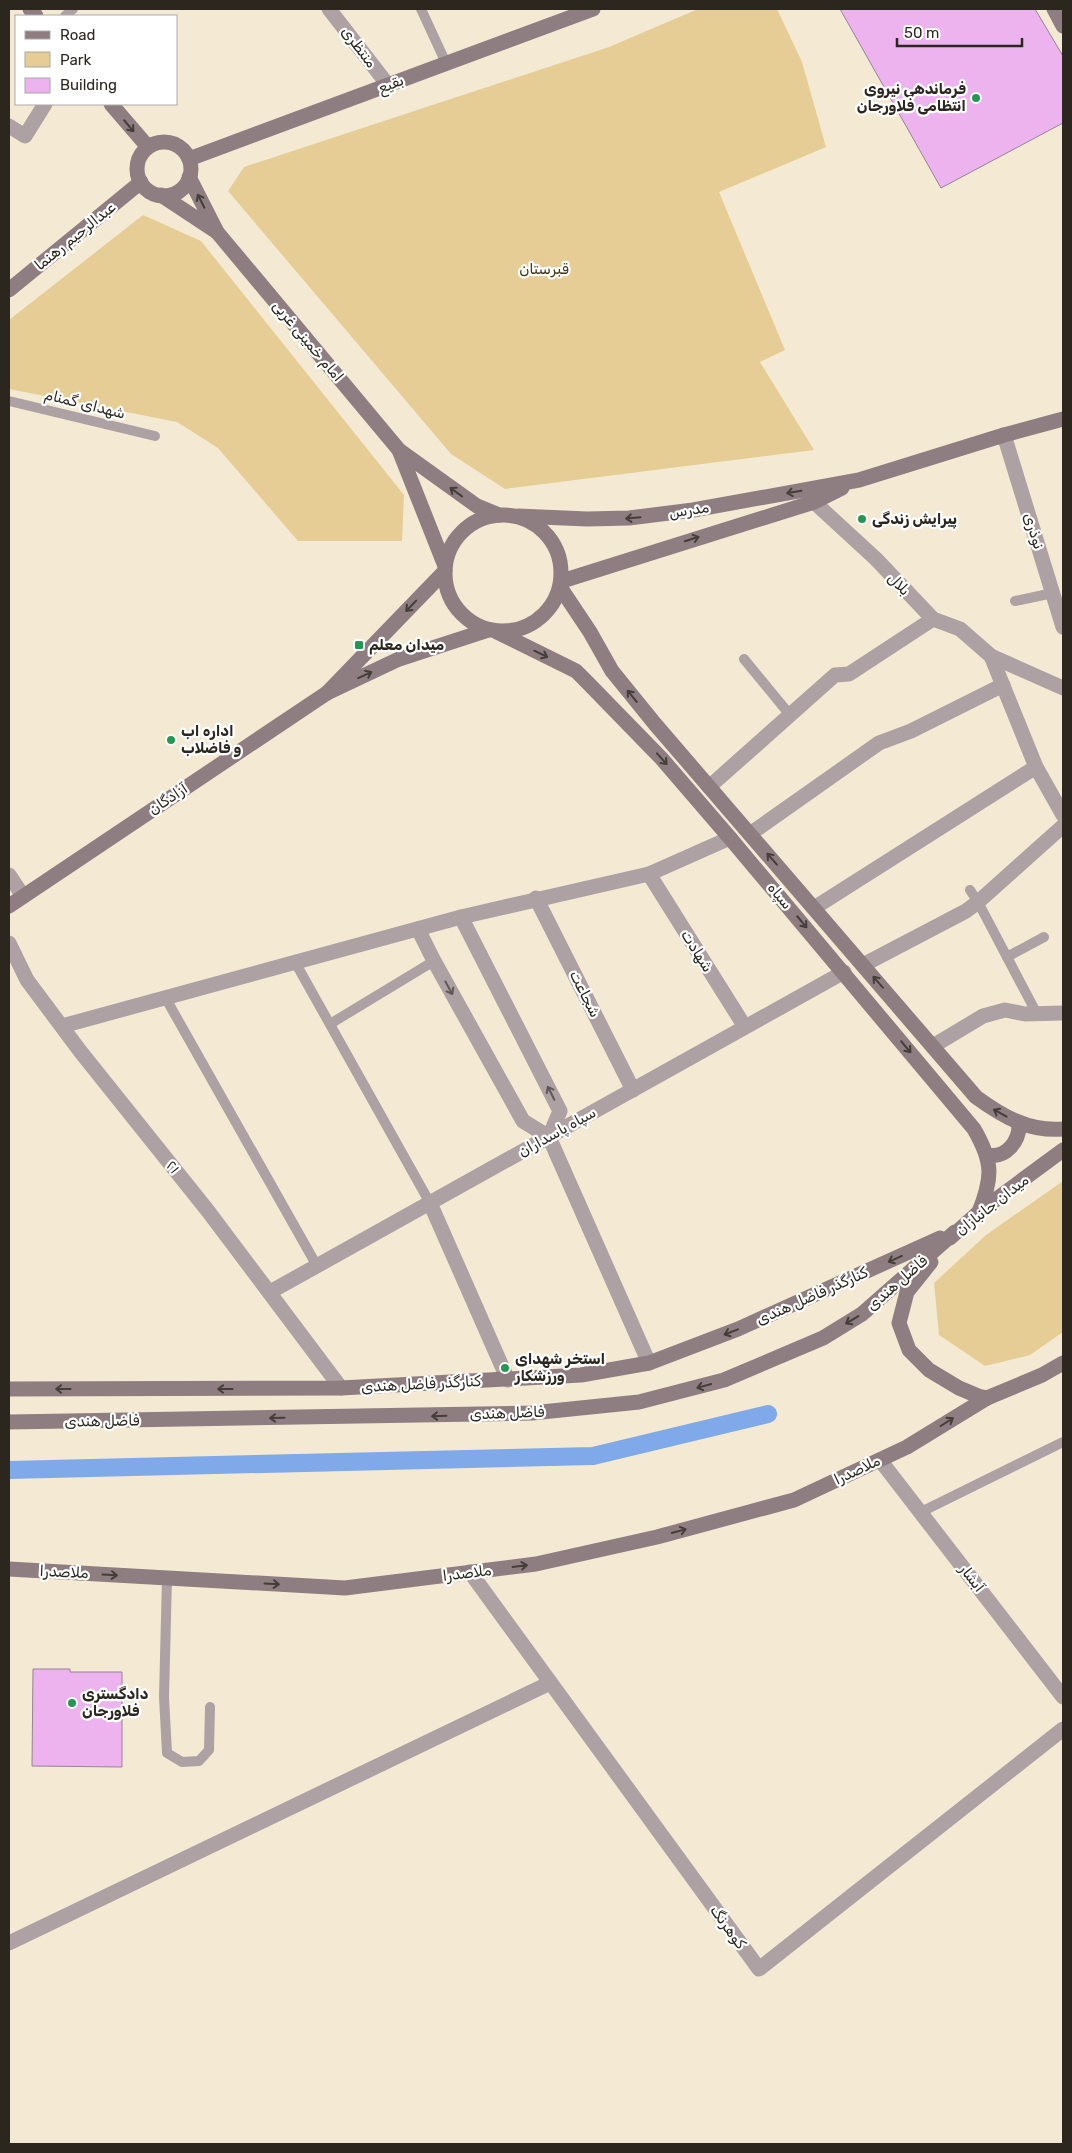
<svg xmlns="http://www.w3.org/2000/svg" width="1072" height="2153" font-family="Rubik,Cairo,sans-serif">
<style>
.green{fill:#e6cd95}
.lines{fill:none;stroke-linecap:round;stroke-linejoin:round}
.canal{stroke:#7fa9e8;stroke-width:18}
.building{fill:#ecb3ef;stroke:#948495}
.lane{stroke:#ada1a4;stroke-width:10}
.street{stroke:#ada1a4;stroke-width:15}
.secondary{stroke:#8e7e82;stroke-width:15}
.oneway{stroke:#443d38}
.oneway2{stroke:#5f5854}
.poi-dot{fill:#249753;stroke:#fff;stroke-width:2}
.labels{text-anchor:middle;stroke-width:4.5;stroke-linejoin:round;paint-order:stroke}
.street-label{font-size:15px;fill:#2b271f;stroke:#fff}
.poi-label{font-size:15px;font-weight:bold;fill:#2b271f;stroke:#fff;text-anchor:start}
.park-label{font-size:15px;fill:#443615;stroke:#fff}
</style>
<rect width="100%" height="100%" fill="#f4ead4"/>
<g class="green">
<polygon points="698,9 777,9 802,62 826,147 719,192 785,350 760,362 814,450 505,489 451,454 228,191 244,167 609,47"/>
<polygon points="143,215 201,241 404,495 402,541 298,541 218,448 177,422 9,389 9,320"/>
<polygon points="1063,1181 1063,1332 1030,1355 985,1366 939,1335 934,1283 986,1235"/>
</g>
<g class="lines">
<polyline class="canal" points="9,1470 593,1456 768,1414"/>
</g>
<g class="building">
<polygon points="840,9 1035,9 1063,56 1063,123 941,188"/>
<polygon points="33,1669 70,1669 70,1672 122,1672 122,1767 32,1766"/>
</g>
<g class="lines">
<g class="lane">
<polyline points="421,9 446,63"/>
<polyline points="65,16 73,9"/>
<polyline points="9,401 155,436"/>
<polyline points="1015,601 1053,593"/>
<polyline points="744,659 790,715"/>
<polyline points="970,890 978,902 1037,1014"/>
<polyline points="1007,957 1044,937"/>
<polyline points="295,962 430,1203"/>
<polyline points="165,997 317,1266"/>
<polyline points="330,1024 434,961"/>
<polyline points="921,1512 1063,1442"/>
<polyline points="167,1578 164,1697 167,1753 182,1762 199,1761 209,1750 210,1707"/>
</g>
<g class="street">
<polyline points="329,9 388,85"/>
<polyline points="9,126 25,136 45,104"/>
<polyline points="1004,435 1063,627"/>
<polyline points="814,502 876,559 933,619 960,629 991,656 1063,688"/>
<polyline points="991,656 1036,767 1063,815"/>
<polyline points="709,787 835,675 849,674 933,619"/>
<polyline points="750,834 879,743 911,731 1003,685"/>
<polyline points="649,874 745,1027"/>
<polyline points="9,875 23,896"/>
<polyline points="536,898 633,1090"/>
<polyline points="814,908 1036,767"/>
<polyline points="461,917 560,1111 549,1137"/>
<polyline points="418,929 434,961 523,1121 549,1137 649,1363"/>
<polyline points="9,943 27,980 80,1051 208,1211 341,1388"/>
<polyline points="863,965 966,911 978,902 1063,826"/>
<polyline points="62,1026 461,917 649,874 730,838"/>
<polyline points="933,1046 983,1016 1005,1010 1025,1014 1063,1013"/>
<polyline points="430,1203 508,1380"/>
<polyline points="270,1292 844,972"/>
<polyline points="880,1460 1063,1697"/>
<polyline points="470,1572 759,1969 1063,1729"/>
<polyline points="9,1943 550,1683"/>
</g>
<g class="secondary">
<polyline points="30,9 36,16"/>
<polyline points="1054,9 1063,26"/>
<polyline points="111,104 148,147"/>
<circle cx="164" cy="169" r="27"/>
<polyline points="189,159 593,9"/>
<polyline points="161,195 217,232 189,177"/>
<polyline points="217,232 399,450"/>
<polyline points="9,290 141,182"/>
<circle cx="503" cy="573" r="58"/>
<polyline points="518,516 587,519 629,518 693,510 859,480 1004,435 1063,419"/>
<polyline points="445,566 399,450 477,506 499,515"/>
<polyline points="445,571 327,693 399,659 488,630"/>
<polyline points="562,581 814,502 842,488"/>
<path d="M560,587L590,632L612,671L655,724L976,1097C1002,1116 1029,1132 1063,1129"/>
<path d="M497,632L576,671L587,682L662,759L730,838L974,1129C993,1162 993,1177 979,1212"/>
<polyline points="9,906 327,693"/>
<path d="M987,1155C1006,1159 1020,1141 1019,1123"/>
<polyline points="950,1238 979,1212 1063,1150"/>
<polyline points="931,1262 907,1292 899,1323 909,1350 929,1370 959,1388 978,1396 987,1398 1042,1375 1063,1363"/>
<polyline points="9,1389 341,1388 581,1375 649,1363 738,1329 940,1238"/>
<polyline points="9,1422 532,1413 639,1402 724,1380 823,1338 862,1314 955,1232"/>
<polyline points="9,1569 345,1588 536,1564 657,1537 794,1500 907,1447 987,1398"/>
</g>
</g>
<defs><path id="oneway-shaft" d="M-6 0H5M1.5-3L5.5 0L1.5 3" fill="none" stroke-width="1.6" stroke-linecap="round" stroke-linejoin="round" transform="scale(1.25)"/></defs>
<g class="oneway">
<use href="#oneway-shaft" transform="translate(129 126) rotate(50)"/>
<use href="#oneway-shaft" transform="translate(201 201) rotate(-117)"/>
<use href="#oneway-shaft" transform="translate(456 492) rotate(-144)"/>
<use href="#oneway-shaft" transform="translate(794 492) rotate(170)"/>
<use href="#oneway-shaft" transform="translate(633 518) rotate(175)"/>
<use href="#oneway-shaft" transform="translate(692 539) rotate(-18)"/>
<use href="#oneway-shaft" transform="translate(411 606) rotate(134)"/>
<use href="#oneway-shaft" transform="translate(541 654) rotate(26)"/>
<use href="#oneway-shaft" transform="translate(365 675) rotate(-24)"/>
<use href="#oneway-shaft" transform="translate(632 696) rotate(-129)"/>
<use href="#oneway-shaft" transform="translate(662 759) rotate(48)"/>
<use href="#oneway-shaft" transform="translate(772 859) rotate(-131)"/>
<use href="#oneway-shaft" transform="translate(802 922) rotate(50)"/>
<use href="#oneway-shaft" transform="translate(878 982) rotate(-131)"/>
<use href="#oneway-shaft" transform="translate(906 1047) rotate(50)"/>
<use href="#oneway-shaft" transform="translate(1000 1113) rotate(-151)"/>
<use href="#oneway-shaft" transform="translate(895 1259) rotate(156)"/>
<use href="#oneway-shaft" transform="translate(852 1320) rotate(149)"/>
<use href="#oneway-shaft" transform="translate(731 1332) rotate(159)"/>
<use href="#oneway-shaft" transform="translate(704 1386) rotate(165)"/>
<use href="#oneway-shaft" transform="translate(63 1389) rotate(180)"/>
<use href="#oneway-shaft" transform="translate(225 1389) rotate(180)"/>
<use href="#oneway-shaft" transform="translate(439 1416) rotate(178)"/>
<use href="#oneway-shaft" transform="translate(277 1418) rotate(179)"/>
<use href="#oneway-shaft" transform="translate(947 1422) rotate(-32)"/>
<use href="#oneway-shaft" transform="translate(679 1531) rotate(-15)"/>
<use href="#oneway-shaft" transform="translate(520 1566) rotate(-7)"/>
<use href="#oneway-shaft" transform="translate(110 1575) rotate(3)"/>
<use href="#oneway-shaft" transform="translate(272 1584) rotate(3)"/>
</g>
<g class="oneway2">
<use href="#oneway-shaft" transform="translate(449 988) rotate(61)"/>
<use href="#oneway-shaft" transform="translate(551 1093) rotate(-117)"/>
</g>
<g class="poi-dot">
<circle cx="976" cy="98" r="5"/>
<circle cx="862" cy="519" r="5"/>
<rect x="354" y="640" width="10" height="10" rx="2.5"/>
<circle cx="171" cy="740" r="5"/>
<circle cx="505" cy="1368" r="5"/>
<circle cx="72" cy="1703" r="5"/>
</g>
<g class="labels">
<g class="street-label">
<text transform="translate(359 47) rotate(53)" y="5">منتظری</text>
<text transform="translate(391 84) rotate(-21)" y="5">بقیع</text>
<text transform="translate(75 236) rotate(-39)" y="5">عبدالرحیم رهنما</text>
<text transform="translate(308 341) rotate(50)" y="5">امام خمینی غربی</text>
<text transform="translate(85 404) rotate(14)" y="5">شهدای گمنام</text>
<text transform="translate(689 510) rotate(-8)" y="5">مدرس</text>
<text transform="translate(1034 531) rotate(73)" y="5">نوذری</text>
<text transform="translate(899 584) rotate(47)" y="5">بلال</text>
<text transform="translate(168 799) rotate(-34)" y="5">آزادگان</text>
<text transform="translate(780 896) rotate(50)" y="5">سپاه</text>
<text transform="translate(697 951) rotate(58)" y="5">شهادت</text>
<text transform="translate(585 994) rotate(63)" y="5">شجاعت</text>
<text transform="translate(557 1132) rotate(-29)" y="5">سپاه پاسداران</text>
<text transform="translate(173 1167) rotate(51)" y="5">۲۱</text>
<text transform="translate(992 1205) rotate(-38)" y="5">میدان جانبازان</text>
<text transform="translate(897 1283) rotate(-41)" y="5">فاضل هندی</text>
<text transform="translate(812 1296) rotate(-24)" y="5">کنارگذر فاضل هندی</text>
<text transform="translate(421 1384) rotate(-3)" y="5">کنارگذر فاضل هندی</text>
<text transform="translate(507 1413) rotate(-2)" y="5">فاضل هندی</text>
<text transform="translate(102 1421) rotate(-1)" y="5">فاضل هندی</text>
<text transform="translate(857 1470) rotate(-25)" y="5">ملاصدرا</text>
<text transform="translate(64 1572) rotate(3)" y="5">ملاصدرا</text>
<text transform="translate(467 1573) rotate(-7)" y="5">ملاصدرا</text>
<text transform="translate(972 1578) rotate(52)" y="5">آبشار</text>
<text transform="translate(728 1927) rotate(54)" y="5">کوهرنگ</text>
</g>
<g class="poi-label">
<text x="966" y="94" text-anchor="end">فرماندهی نیروی<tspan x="966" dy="17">انتظامی فلاورجان</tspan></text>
<text x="872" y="524">پیرایش زندگی</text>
<text x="369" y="650">میدان معلم</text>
<text x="181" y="736">اداره اب<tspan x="181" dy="17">و فاضلاب</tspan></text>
<text x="515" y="1364">استخر شهدای<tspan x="515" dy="17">ورزشکار</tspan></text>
<text x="82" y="1699">دادگستری<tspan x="82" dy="17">فلاورجان</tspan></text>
</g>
<g class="park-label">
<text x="544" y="274">قبرستان</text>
</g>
</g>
<rect width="1072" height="2153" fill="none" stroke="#2b271f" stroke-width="20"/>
<rect x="15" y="15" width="162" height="90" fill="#ffffff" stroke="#aaa9a5"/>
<rect x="25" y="31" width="25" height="8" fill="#8e7e82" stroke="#aaa9a5"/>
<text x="60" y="40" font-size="15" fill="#2b271f">Road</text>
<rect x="25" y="52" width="25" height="15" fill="#e6cd95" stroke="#aaa9a5"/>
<text x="60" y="65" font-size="15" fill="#2b271f">Park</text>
<rect x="25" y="78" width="25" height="15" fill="#ecb3ef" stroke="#aaa9a5"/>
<text x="60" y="90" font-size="15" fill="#2b271f">Building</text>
<path d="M897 38v8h125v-8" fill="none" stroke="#2b271f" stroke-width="2.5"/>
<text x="904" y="38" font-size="15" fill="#2b271f" stroke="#ffffff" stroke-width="4" paint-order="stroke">50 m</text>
</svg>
